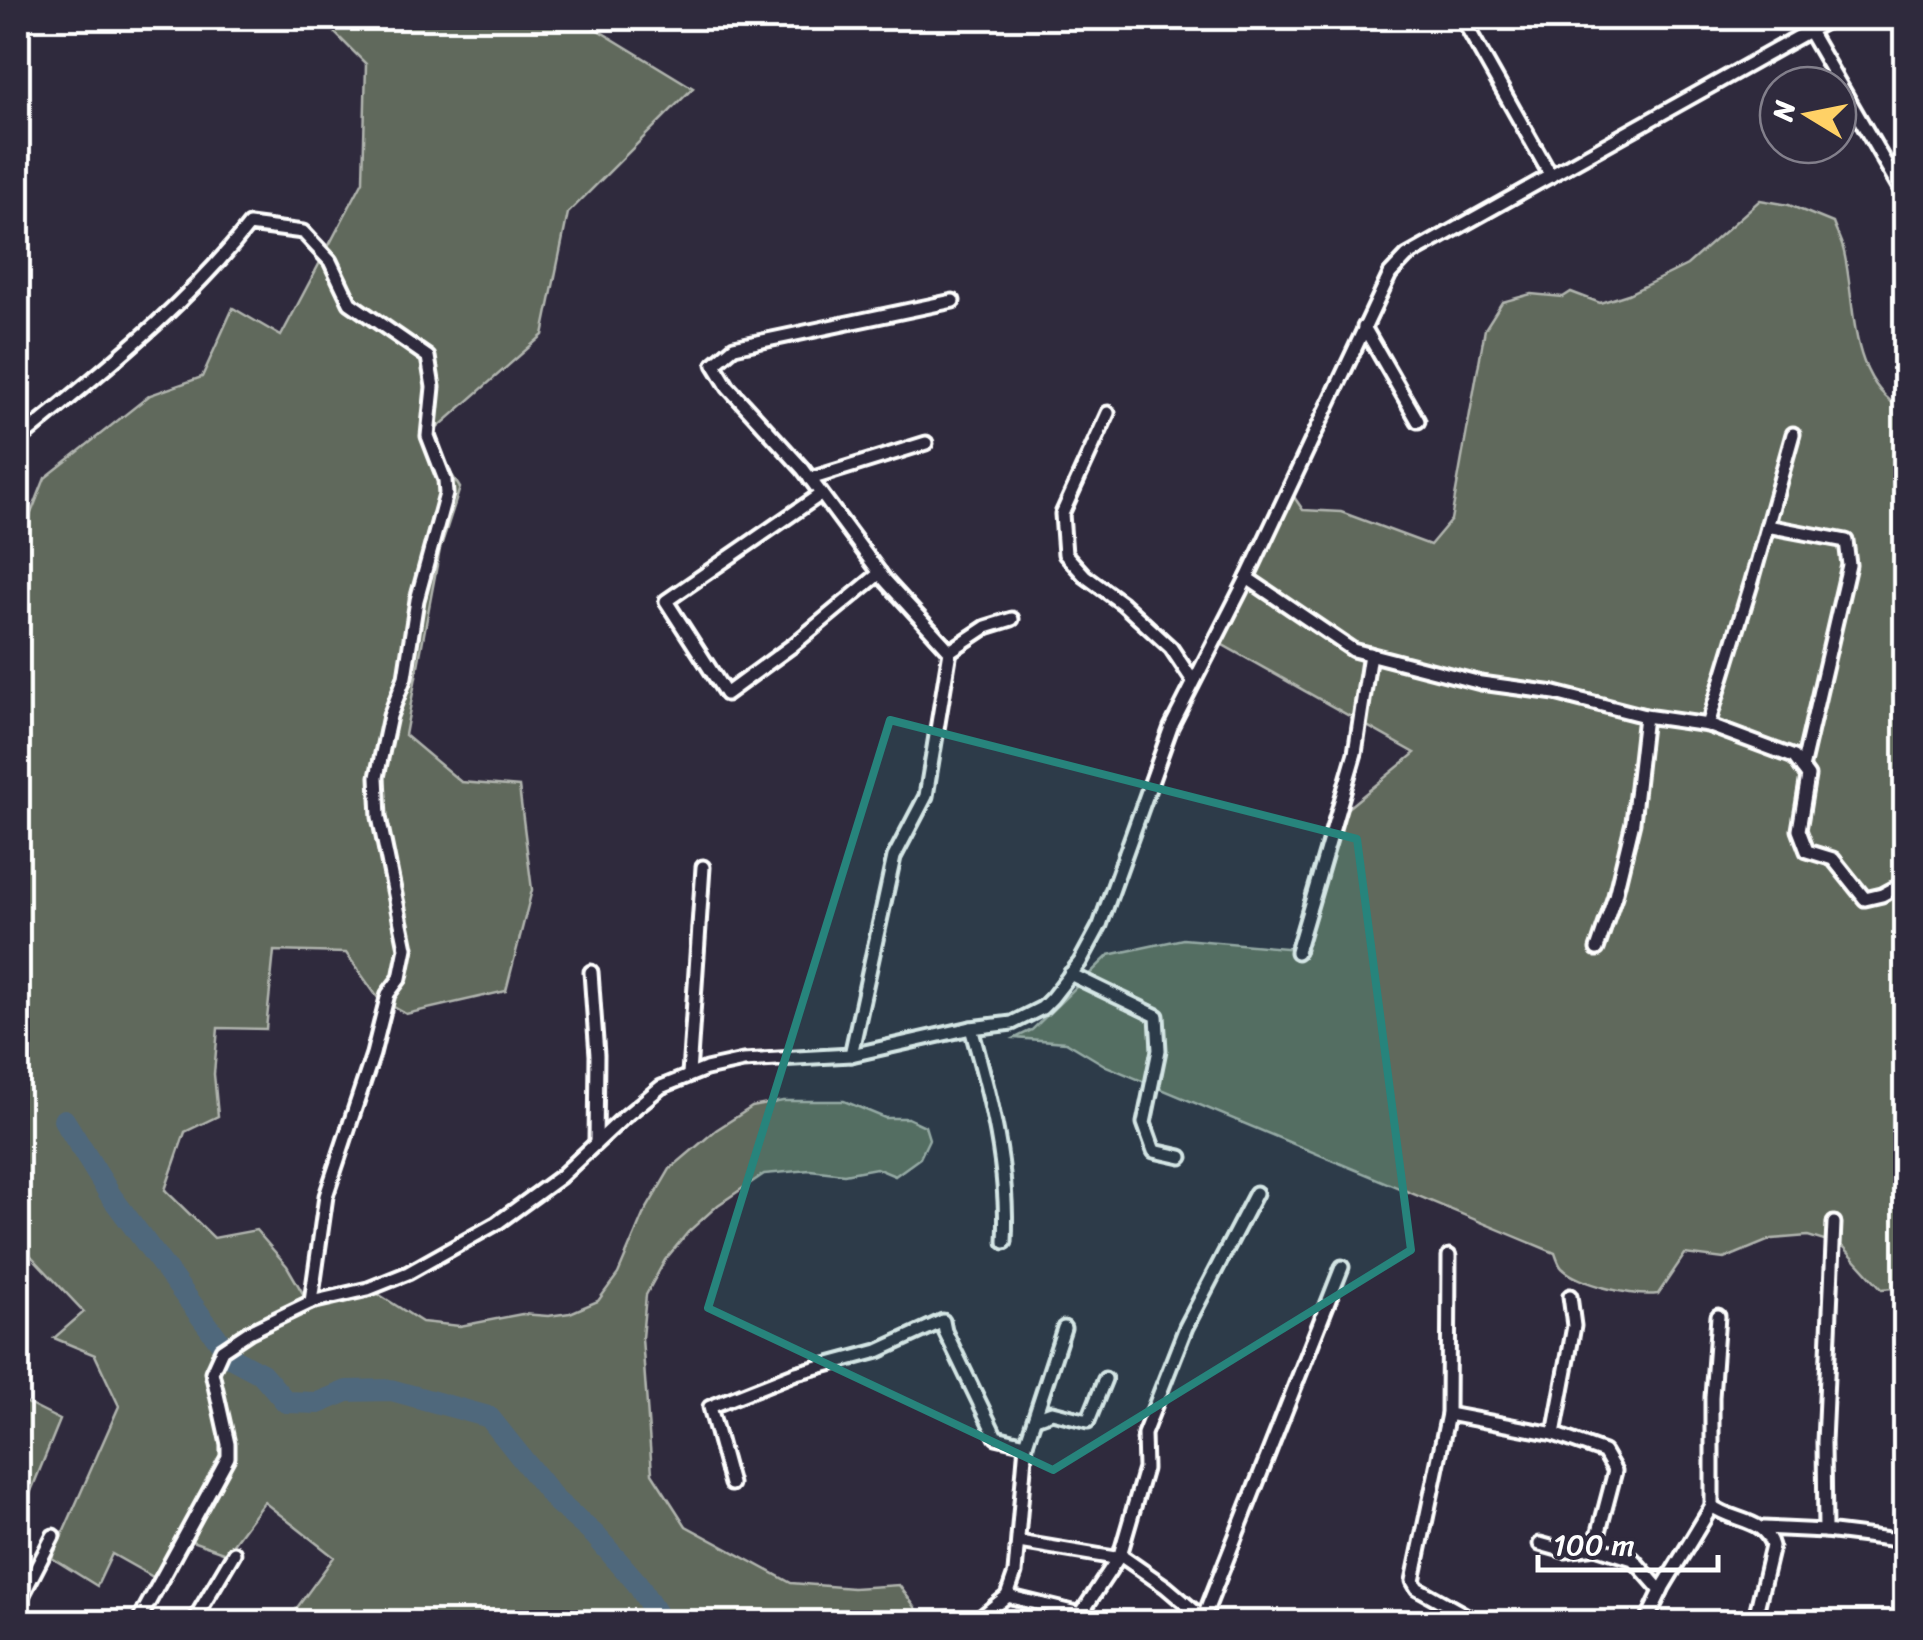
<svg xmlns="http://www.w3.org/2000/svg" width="1923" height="1640" font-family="Sriracha,sans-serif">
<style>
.green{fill:#61695c;stroke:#b0b4ae;stroke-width:2.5}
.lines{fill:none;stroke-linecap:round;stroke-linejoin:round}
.river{stroke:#50677b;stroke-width:22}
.minor-casing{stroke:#fff;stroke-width:19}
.minor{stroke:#2f2a3d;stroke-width:11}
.marked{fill:#27847c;fill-opacity:0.2;stroke:#27847c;stroke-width:8;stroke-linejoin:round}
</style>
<rect width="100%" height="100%" fill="#2f2a3d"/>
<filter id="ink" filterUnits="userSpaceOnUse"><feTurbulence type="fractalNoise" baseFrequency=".01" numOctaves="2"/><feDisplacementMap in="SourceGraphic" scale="20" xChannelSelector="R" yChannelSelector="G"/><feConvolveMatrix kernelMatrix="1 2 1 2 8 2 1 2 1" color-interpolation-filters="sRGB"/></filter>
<g filter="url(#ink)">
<g class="green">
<polygon points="320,18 578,18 693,88 568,213 543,335 428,436 460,488 440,549 405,735 461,782 519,787 532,890 506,991 406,1014 378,998 346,953 274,951 266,1029 218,1028 214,1074 218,1116 185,1132 165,1190 214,1238 256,1230 287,1266 312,1309 375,1292 422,1322 460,1326 522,1314 548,1316 570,1313 598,1301 618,1274 643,1215 670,1169 716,1130 752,1107 783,1101 844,1101 885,1118 908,1118 925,1126 929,1139 920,1158 895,1176 876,1168 844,1174 810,1170 764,1174 718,1205 688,1232 665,1260 646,1295 642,1338 652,1473 686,1526 791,1583 853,1588 899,1585 926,1622 373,1622 360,1615 350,1622 309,1622 296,1609 334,1557 264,1502 226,1553 186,1539 162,1582 112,1554 97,1586 52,1558 119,1406 95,1355 54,1338 84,1312 18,1242 18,535 24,531 45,478 150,395 202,377 233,308 281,336 363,181 366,64"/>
<path d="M1760,200L1789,205L1833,223C1836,232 1842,242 1844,252C1857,308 1847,379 1905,411V1287L1882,1289L1844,1247L1808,1236L1772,1239L1724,1259L1685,1254L1658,1294C1635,1297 1579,1285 1562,1268C1559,1265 1556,1256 1555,1253L1106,1066L1066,1042L1015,1038L1032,1030L1109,955L1183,939L1297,949L1333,820L1415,753L1214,640L1292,494L1303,510L1341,512L1430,545L1451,520L1485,329L1502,302L1531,294L1563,297L1571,292L1600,303L1628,294L1687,265Z"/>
<polygon points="18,1399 60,1420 18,1523"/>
</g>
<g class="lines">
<polyline class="river" points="64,1120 111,1196 232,1358 262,1374 286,1402 318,1403 347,1391 391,1390 489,1417 556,1501 595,1535 637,1583 661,1622"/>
<g class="minor-casing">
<g id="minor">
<polyline points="1833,18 1809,31 1906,199"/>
<polyline points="1463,20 1551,176"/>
<polyline points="1364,327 1418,421"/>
<polyline points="1108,413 1062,514 1065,554 1085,576 1122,603 1171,648 1193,681"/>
<path d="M18,441C98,374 184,308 249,225L303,232L330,261L350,303L428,357L433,387L428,436L445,480L446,494L417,600L405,677L390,716L377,777L379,817L406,948L400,978L388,994L373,1054L326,1196L311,1302"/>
<polyline points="810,479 926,443"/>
<polyline points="821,494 666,601 726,694 793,645 880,573"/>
<polyline points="1767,526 1846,541 1849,565 1802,768"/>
<polyline points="1247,578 1353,650 1481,683 1555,693 1645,716 1708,725 1794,757 1808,776 1799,830 1807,851 1833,859 1865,899 1882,895 1906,882"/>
<polyline points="950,651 986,627 1012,619"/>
<polyline points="1708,725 1752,581 1793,434"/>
<polyline points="1597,949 1615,896 1633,822 1645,716"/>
<polyline points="1297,952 1355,753 1370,654"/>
<polyline points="591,972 597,1055 596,1143"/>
<polyline points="1070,974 1157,1016 1159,1050 1144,1123 1154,1151 1181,1157"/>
<path d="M971,1028C991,1098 1009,1168 1005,1242"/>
<polyline points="851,1055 894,857 926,796 950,651 885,580 803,469 728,387 714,364 734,347 953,301"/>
<polyline points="689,1074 703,867"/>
<polyline points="1834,1223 1824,1442 1825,1531 1906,1541"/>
<polyline points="1449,1256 1448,1414 1413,1581 1417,1588 1478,1622"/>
<polyline points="18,1375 19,1370"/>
<polyline points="1448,1414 1554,1434 1604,1452 1615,1471 1595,1547"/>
<polyline points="1035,1418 1052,1412 1088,1421 1105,1379"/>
<polyline points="1554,1434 1574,1326 1570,1296"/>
<polyline points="731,1484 710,1407 796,1373 878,1351 943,1321 945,1331 996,1437 1026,1444"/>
<path d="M1712,1506C1732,1522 1765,1518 1772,1546L1754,1622"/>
<polyline points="1763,1528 1825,1531"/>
<polyline points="1019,1542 1115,1558 1120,1555 1166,1587 1207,1622"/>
<polyline points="1540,1544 1565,1551 1595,1547 1633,1559 1661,1591"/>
<polyline points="1007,1596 1081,1614 1120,1555 1145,1469 1144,1434 1186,1327 1256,1193"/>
<polyline points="18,1604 53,1536"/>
<polyline points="1203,1619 1342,1267"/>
<polyline points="138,1622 228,1457 228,1444 212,1372 222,1350 249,1332 311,1302 368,1289 408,1273 497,1223 560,1177 622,1119 661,1087 706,1069 743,1061 851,1055 971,1028 1012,1023 1042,1008 1052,998 1080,962 1100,925 1171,727 1247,578 1390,274 1407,256 1809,31 1814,18"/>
<polyline points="193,1622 234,1553"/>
<polyline points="975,1622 1007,1596 1015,1573 1026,1444 1064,1328"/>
<polyline points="1646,1622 1663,1587 1712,1506 1712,1397 1718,1316"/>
</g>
</g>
<use href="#minor" class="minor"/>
</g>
</g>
<path class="marked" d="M890,720L1357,839L1411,1250L1053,1470L708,1308Z"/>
<rect width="1923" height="1640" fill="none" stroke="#2f2a3d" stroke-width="60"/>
<rect x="30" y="30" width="1863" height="1580" fill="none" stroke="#fff" stroke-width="4" filter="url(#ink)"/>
<g transform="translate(1808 115) rotate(280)"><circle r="48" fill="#2f2a3d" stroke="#827f8b" stroke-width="2.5"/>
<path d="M0-8L18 38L0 25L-18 38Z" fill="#ffd166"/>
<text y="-15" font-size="28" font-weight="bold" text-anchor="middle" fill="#ffffff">N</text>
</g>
<path d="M1538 1555v15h180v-15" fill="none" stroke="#ffffff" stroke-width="5"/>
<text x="1553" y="1555" font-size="30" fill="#ffffff" stroke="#2f2a3d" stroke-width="8" paint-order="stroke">100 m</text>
</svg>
